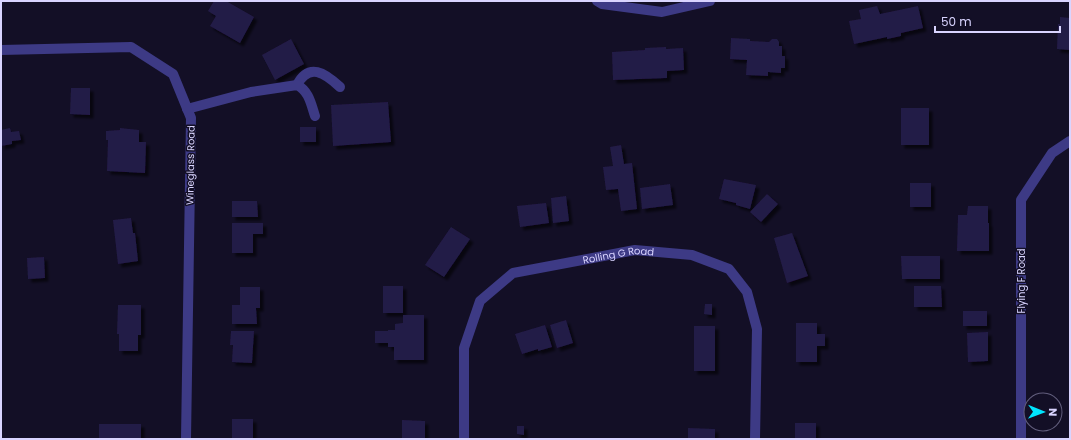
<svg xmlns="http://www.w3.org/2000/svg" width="1071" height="440" font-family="Poppins,sans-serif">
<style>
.building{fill:#241b47;filter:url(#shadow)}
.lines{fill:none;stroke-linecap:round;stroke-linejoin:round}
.lane{stroke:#3d3a85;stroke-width:10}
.street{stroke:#3d3a85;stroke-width:10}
.labels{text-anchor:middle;stroke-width:3;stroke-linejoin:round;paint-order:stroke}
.street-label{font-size:10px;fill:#d9d4ff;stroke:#130f26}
</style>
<defs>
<filter id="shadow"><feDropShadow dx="3.5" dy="3.5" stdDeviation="1" flood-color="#0009"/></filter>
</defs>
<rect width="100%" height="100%" fill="#130f26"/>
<g class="building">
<polygon points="214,1 226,1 254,17 240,43 210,26 216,16 208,11"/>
<polygon points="877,6 880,14 918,6 923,28 901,33 901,36 887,39 887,37 854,44 849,21 861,19 859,10"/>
<polygon points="1060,17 1070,18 1070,50 1057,49 1058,24 1060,24"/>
<polygon points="731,38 750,39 750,41 769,42 772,39 777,39 779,42 779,46 782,46 782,56 785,56 785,68 781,68 781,73 768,72 768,76 746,75 747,60 730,59"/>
<polygon points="291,39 304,64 275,80 262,55"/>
<polygon points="666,47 666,49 683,48 684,70 667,71 667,78 613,80 612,52 645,50 645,48"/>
<polygon points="71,88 90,88 90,115 70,114"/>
<polygon points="388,102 391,142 333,146 331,105"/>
<rect x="901" y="108" width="28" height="37"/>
<rect x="300" y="127" width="16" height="15"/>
<polygon points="10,128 11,132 19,131 21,140 12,141 12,144 1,146 1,130"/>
<polygon points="120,128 139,130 139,142 146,142 145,173 107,171 108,140 106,140 106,131 120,130"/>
<polygon points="621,145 624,164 632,163 637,209 621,211 618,189 606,190 603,167 613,166 610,147"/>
<polygon points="724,179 756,185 750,209 736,205 736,203 719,199"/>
<rect x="910" y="183" width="21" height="24"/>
<polygon points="670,184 673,205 642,209 640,188"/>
<polygon points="767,194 778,204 761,222 750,212"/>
<polygon points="566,196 569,221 553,223 551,198"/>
<polygon points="232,201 257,201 258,217 232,217"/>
<polygon points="546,203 549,223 520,227 517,206"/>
<polygon points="968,206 988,206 988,223 989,223 989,251 957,251 958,215 967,215"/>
<polygon points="131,218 133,233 135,233 138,261 118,264 113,220"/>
<polygon points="232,223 263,223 263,234 253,234 253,253 232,253"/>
<polygon points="451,227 470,239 444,277 425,265"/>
<polygon points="792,233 808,276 787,283 774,238"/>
<polygon points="901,256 940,256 940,279 902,279"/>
<polygon points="44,257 45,278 28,279 27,258"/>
<rect x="383" y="286" width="20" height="27"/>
<polygon points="914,286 941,286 942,307 914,307"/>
<polygon points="240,287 260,287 260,308 256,308 257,324 232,324 232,305 240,305"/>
<polygon points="705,304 712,304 712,315 704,314"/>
<polygon points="118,305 141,305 141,335 138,335 138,351 119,351 119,334 117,334"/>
<rect x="963" y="311" width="24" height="15"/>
<polygon points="403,315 424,315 424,360 394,360 394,347 388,347 388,343 375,343 375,331 388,331 388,330 395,330 395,324 403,323"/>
<polygon points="566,320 573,343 557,348 550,325"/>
<polygon points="796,323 817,323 817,334 825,334 825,346 817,346 817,362 796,362"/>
<polygon points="545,325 552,347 538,351 538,349 522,354 515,334"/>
<rect x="694" y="326" width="21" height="45"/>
<polygon points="231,331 254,331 252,363 232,362 233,345 230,345"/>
<polygon points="988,332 988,361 968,362 967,333"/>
<rect x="232" y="419" width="21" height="20"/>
<polygon points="402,420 425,421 425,439 402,439"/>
<rect x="795" y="423" width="21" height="16"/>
<rect x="99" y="424" width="42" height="15"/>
<polygon points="517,426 524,426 524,435 517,434"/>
<polygon points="688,428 715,429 715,439 688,439"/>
</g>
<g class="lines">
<g class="lane">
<path d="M297,85C309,62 325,73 340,87"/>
<path d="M187,109L251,92L297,85C309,91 311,104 315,116"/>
</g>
<g class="street">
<polyline points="597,1 602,4 662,12 710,1"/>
<polyline points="1,50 131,47 173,74 191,118 186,439"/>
<path id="s1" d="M464,439V348L480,301L513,273L635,250L692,255L729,269L747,292L757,329L755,439"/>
<polyline points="1021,439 1021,200 1052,153 1070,141"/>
</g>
</g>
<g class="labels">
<g class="street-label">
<text transform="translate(190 165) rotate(-89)" y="4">Wineglass Road</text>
<text dy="4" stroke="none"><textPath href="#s1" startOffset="291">Rolling G Road</textPath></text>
<text transform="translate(1021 281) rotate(-90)" y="4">Flying F Road</text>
</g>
</g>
<rect width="1071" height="440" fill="none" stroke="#d9d4ff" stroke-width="4"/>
<g transform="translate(1043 412) rotate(91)"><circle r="19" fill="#130f26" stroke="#625e7d"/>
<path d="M0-3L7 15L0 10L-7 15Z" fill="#00e5ff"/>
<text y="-6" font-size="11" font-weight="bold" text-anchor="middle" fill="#d9d4ff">N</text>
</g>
<path d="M935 26v6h125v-6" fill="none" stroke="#d9d4ff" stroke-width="2"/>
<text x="941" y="26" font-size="12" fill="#d9d4ff" stroke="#130f26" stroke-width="3" paint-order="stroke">50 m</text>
</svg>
